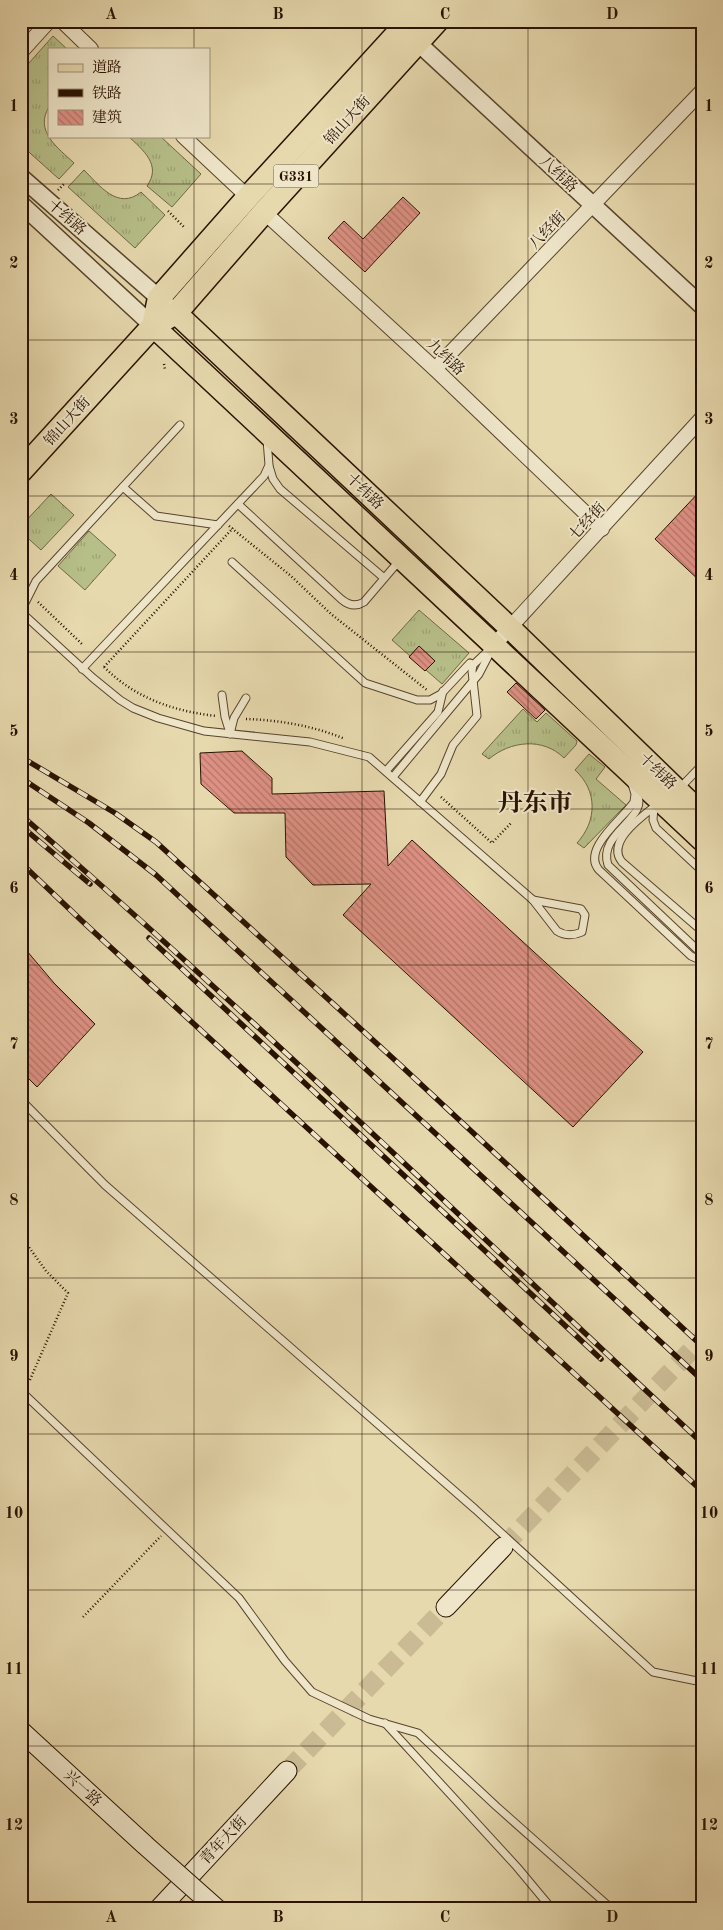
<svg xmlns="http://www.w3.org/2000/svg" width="723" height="1930" font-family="'Old Standard TT','Noto Serif SC',serif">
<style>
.grass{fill:url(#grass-tufts);stroke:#706845}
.building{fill:url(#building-back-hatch);stroke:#291201}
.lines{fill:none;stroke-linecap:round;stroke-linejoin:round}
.secondary-tunnel{stroke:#cabb94;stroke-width:19;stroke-dasharray:19 9;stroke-linecap:butt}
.service-casing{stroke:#58442c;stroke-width:9}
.minor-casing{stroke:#58442c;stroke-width:16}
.tertiary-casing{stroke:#58442c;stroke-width:19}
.secondary-casing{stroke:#291201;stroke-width:21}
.primary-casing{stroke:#291201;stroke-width:24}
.trunk-casing{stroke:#291201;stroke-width:25}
.path{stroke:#291201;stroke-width:2.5;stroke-dasharray:1 2.5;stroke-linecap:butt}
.service{stroke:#efe6ca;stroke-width:7}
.minor{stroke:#efe6ca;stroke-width:14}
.tertiary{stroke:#efe6ca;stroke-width:16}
.secondary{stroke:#efe6ca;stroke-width:19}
.primary{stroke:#e7d9ae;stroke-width:21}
.trunk{stroke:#e7d9ae;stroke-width:22}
.rail-casing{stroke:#291201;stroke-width:5.5}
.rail{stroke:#efe6ca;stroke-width:4;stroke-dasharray:11;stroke-linecap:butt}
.secondary-bridge-casing{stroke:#291201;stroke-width:21;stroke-linecap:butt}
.secondary-bridge{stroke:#efe6ca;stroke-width:19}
.grid{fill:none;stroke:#291201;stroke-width:1;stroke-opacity:0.55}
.labels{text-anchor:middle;stroke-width:4;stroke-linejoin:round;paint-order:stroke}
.shield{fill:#efe6ca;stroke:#64523d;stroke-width:1}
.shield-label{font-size:14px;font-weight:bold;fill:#291201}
.street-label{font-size:15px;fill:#291201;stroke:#efe6ca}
.town-label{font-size:25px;font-weight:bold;fill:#291201;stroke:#efe6ca}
.neatline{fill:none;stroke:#291201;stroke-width:2}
.grid-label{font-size:16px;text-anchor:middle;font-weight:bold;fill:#291201}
</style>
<defs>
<pattern id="grass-tufts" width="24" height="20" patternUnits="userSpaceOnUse" patternTransform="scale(1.25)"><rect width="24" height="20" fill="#b7bf89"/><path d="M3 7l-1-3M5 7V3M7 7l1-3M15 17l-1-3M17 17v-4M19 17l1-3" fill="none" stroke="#9da374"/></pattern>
<pattern id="building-back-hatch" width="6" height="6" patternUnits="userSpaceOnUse" patternTransform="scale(1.25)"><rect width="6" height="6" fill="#de9184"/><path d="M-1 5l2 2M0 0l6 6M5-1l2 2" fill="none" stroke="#b4756a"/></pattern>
</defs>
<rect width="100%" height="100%" fill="#e7d9ae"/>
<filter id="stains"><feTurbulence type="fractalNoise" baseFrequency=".004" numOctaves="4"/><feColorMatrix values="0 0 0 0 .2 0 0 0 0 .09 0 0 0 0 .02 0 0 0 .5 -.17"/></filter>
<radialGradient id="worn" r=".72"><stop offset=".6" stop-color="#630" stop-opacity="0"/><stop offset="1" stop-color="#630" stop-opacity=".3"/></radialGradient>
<g class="grass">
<path d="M53,36L67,49H49V107C34,131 58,148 74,163L59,179L21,145V72Z"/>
<path d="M128,136H160L201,174L172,207L147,186C162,165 143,150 128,136Z"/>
<path d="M84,170C99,185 118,211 141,192L165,215L135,248L68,187Z"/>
<polygon points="51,494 74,515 41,550 21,532 21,526"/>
<polygon points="89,531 116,555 85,590 58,566"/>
<polygon points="419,610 469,653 442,684 426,670 435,661 419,646 410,656 392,640"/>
<path d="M523,709L537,722L546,713L577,741L576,745L564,758C543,737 510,741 489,759L482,754Z"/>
<path d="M589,754L605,767L596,779L626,805L584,848L577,843C597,821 598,791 575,770Z"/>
</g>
<g class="building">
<polygon points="403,197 420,213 365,272 328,238 344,221 363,239"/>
<polygon points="702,489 702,583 655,539"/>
<polygon points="419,646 435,661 425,671 409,657"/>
<polygon points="516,683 545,710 536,719 507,692"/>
<polygon points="242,751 272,778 272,794 384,791 388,866 412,840 643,1052 573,1127 343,915 371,884 313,885 286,857 285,813 234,813 201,784 200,753"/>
<polygon points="21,944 54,983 95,1024 37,1087 21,1071"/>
</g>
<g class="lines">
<g class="secondary-tunnel">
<polyline points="503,1547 702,1339"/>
<polyline points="287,1771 446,1607"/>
</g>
<g class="service-casing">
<g id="service">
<polyline points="269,466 273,479 280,489 384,578"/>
<polyline points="123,487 156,516 218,525"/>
<path d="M238,504L341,599C348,605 356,607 364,602L399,561"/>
<polyline points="232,562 365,683 417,700 430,700 441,694 470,663 473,665"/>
<polyline points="21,611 36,581 180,425"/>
<polyline points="21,612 93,678 120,700 133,708 158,718 204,731 310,742 369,757 533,900"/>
<polyline points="82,669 264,476 269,465 267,440"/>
<polyline points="222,695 225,717 230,733"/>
<polyline points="230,734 234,718 246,698"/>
<polyline points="386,771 438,712 443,691"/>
<polyline points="393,777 479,674 492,649"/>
<path d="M632,784L635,794L634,802C623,819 581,849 599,870L691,956L702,961"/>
<polyline points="680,788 702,765"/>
<path d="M636,792C652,818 597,832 608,865L702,954"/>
<polyline points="420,802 441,774 453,745 477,716 472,671 473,665 492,647"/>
<path d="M659,803C644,815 605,841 622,862L702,931"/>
<polyline points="654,807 653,820 656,828 702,871"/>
<path d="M533,900L581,909L585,915L582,932C573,936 565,936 557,931Z"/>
<polyline points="21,1100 105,1185 475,1509 653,1672 702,1682"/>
<polyline points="21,1389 24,1394 239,1598 285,1661 312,1692 369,1719 418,1733 496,1806 612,1909"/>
<polyline points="385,1723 517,1867 552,1909"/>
</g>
</g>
<g class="minor-casing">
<g id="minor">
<polyline points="62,21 91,49"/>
<polyline points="21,52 49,21"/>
<polyline points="183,136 248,197"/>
<polyline points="264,212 435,369 602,529"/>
<polyline points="435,369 702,91"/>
<polyline points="494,645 702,418"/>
</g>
</g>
<g class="tertiary-casing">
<g id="tertiary">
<polyline points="417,42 702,306"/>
<polyline points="21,177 167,305"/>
<polyline points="21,204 153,326"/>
</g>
</g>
<g class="secondary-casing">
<g id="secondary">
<polyline points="446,1607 503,1547"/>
<polyline points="21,1731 145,1845"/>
<polyline points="159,1909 287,1771"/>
</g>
</g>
<g class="primary-casing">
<g id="primary">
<polyline points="176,313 510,628 702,814"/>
<polyline points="153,326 702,840"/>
</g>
</g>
<g class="trunk-casing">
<g id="trunk">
<polyline points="153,326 159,298 248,197 409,21"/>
<polyline points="21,471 153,326 176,313 264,212 437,21"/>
</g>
</g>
<g class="path">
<polyline points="58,190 64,184"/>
<polyline points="168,211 185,228"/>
<polyline points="164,364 165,370"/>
<polyline points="229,526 291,576 331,614 427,690"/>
<polyline points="38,602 83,645"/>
<polyline points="104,667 233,528"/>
<path d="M104,667C135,698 173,711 216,716"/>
<path d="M246,719C279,720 314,726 345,739"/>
<polyline points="441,797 492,843 512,822"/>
<polyline points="21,1236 46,1271 68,1293 29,1382"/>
<polyline points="83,1617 161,1536"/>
</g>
<use href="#service" class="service"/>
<use href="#minor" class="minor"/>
<use href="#tertiary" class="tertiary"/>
<use href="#secondary" class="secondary"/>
<use href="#primary" class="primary"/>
<use href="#trunk" class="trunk"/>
<g class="rail-casing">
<g id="rail">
<polyline points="21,757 115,813 156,842 397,1062 702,1346"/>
<polyline points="21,778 89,823 156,875 702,1380"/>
<path d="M21,815C254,1017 476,1232 702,1443"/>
<polyline points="21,826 90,884"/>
<polyline points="21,863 82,921 702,1491"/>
<polyline points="149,938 601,1359"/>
</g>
</g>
<use href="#rail" class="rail"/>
<g class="secondary-bridge-casing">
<polyline id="secondary-bridge" points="145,1845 217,1909"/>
</g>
<use href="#secondary-bridge" class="secondary-bridge"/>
</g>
<path class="grid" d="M194,21V49M362,21V1909M528,21V1909M194,136V1909M21,184H702M21,340H702M21,496H702M21,652H702M21,809H702M21,965H702M21,1121H702M21,1278H702M21,1434H702M21,1590H702M21,1746H702"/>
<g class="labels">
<rect class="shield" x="273.5" y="164.5" width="45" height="23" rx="4"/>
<g class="shield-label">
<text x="296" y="181">G331</text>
</g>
<g class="street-label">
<text transform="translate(347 120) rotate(-48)" y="5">锦山大街</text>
<text transform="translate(559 174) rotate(43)" y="5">八纬路</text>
<text transform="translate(67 217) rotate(41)" y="5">十纬路</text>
<text transform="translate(547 230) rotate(-46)" y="5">八经街</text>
<text transform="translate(446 357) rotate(43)" y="5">九纬路</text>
<text transform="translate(67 421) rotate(-48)" y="5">锦山大街</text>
<text transform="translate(365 491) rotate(43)" y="5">十纬路</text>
<text transform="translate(587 521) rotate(-47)" y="5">七经街</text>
<text transform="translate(658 771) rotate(44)" y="5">十纬路</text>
<text transform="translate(83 1788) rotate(43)" y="5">兴一路</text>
<text transform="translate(223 1840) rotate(-47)" y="5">青年大街</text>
</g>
<g class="town-label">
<text x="535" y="811">丹东市</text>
</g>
</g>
<rect width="723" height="1930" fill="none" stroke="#e7d9ae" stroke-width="55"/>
<rect x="48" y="48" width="162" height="90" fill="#efe6ca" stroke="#a0917a"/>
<rect x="58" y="64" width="25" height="8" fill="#e7d9ae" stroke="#a0917a"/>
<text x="92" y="72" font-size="15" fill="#291201">道路</text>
<rect x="58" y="89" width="25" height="8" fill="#291201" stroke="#a0917a"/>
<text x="92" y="98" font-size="15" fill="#291201">铁路</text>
<rect x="58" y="110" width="25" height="15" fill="url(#building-back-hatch)" stroke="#a0917a"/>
<text x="92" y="122" font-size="15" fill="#291201">建筑</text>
<rect x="28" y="28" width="668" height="1874" class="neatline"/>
<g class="grid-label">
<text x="111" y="19">A</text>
<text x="278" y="19">B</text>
<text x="445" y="19">C</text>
<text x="612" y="19">D</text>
<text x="14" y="111">1</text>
<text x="709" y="111">1</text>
<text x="14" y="268">2</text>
<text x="709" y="268">2</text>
<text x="14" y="424">3</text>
<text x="709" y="424">3</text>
<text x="14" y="580">4</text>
<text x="709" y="580">4</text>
<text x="14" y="736">5</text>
<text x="709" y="736">5</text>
<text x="14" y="893">6</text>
<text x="709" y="893">6</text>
<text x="14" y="1049">7</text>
<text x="709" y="1049">7</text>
<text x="14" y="1205">8</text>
<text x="709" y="1205">8</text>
<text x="14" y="1361">9</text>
<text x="709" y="1361">9</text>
<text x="14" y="1518">10</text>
<text x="709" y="1518">10</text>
<text x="14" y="1674">11</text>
<text x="709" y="1674">11</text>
<text x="14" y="1830">12</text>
<text x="709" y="1830">12</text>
<text x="111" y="1922">A</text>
<text x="278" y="1922">B</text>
<text x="445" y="1922">C</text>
<text x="612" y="1922">D</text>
</g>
<rect width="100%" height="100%" filter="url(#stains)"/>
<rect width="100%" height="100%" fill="url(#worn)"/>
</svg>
